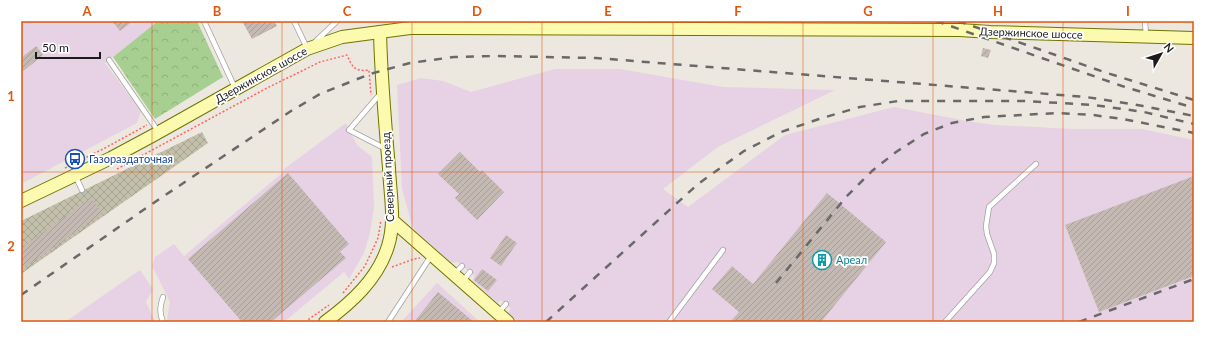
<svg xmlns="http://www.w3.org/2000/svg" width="1215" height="343" font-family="Lato,sans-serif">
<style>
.industrial{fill:#e7d1e4}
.construction{fill:url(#construction-cross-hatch)}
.forest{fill:url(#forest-crowns)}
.building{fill:url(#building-hatch)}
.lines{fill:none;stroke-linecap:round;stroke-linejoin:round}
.lane-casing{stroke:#a2a2a2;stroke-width:6}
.secondary-casing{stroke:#6f7300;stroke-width:14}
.path{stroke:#ff635e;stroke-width:1.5;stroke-dasharray:2 2;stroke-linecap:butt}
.lane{stroke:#fff;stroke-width:4.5}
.secondary{stroke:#fcfaae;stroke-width:12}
.rail{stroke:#696969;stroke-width:2.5;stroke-dasharray:8 8;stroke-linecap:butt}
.grid{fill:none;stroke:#de560d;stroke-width:1;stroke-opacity:0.55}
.labels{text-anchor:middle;stroke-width:3.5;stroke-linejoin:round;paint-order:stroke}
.street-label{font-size:11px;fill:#1b1b1b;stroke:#fff}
.transit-label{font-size:11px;fill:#164399;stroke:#fff;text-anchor:start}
.culture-label{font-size:11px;fill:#0d838f;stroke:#fff;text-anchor:start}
.neatline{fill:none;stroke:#de560d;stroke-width:1.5}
.grid-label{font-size:13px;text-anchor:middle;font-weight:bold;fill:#de560d}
</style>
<defs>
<pattern id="construction-cross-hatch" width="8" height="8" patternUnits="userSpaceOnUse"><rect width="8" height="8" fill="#c2c0ab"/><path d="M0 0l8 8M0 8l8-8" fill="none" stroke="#a6a493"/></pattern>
<pattern id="forest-crowns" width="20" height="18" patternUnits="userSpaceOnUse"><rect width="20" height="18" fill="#a8cf92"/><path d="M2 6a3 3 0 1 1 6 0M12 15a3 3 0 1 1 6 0" fill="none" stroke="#90b17d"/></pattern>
<pattern id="building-hatch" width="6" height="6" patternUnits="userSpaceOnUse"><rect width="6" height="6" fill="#c5b9b3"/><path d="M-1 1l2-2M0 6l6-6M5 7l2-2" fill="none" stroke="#a99e99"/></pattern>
</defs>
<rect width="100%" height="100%" fill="#ede8df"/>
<g class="industrial">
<polygon points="21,21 158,21 105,63 141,111 137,123 21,184"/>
<polygon points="555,69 620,69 723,87 835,90 718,147 663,189 688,207 785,135 894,107 967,121 994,125 1074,129 1142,129 1194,140 1194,322 519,322 508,313 511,308 500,300 498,303 473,281 474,276 458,262 452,263 415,230 412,225 402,189 397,85 421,78 443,81 471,92"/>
<polygon points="346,123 357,145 372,157 374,208 370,233 364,253 349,279 344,272 284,322 168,322 167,319 170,302 152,266 155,257 174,244 184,256 282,173 284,169"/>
<polygon points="140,270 153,289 146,302 155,322 65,322"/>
<polygon points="437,283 480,322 401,322"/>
</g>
<polygon class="construction" points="202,132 208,143 21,274 21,221"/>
<polygon class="forest" points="158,21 197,21 223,77 155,119 113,57"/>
<g class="building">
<polygon points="112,21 133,21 120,31"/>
<polygon points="242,21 274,21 277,26 252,39"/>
<polygon points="36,46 43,55 21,73 21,58"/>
<polygon points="983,48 991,50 988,58 981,56"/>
<polygon points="460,152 480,172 482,170 504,192 477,220 455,198 459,194 438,174"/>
<polygon points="288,173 349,244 340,252 346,258 271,322 242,322 188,259"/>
<polygon points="1194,176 1194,276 1099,312 1065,225"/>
<polygon points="827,193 886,242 821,322 730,322 739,312 712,289 732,266 753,284"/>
<polygon points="91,198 102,213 21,270 21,248"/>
<polygon points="506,235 517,243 501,266 490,258"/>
<polygon points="482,269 497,280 488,291 474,280"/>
<polygon points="438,292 474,322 414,322"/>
</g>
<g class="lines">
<g class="lane-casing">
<g id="lane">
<polyline points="204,21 235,88"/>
<polyline points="294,21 307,48"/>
<polyline points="1145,21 1146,36"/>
<polyline points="315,42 337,21"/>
<polyline points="109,60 158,131"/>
<polyline points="381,93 349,130 386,149"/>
<polyline points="75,175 82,190"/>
<polyline points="455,273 462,266"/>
<polyline points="463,281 470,272"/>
<path d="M163,297C160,306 159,313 163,322"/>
<polyline points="498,313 506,304"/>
<polyline points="388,322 431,256"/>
<polyline points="669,322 723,250"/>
<polyline points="945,322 990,272 994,263 994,254 987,234 986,226 989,207 1036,164"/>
</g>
</g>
<g class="secondary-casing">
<g id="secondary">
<polyline points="21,201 111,158 152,136 307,49 342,37 410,28 439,28 960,30 990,32 1194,38"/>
<polyline points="392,220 508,322"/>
<path d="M325,322C351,303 378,279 388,246C396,221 390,194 389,168C385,123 381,77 380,32"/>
</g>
</g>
<g class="path">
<polyline points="65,168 105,148 147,125"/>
<path d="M117,169L267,88L320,62L347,55C352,67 355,72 369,70L371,95"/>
<polyline points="392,267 414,259 420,258"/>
<polyline points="343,293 365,266 378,238 381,220"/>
<polyline points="305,322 329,305"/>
</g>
<use href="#lane" class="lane"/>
<use href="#secondary" class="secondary"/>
<g class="rail">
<polyline points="936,21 1122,86 1194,108"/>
<polyline points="958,21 1107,73 1194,100"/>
<polyline points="776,283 846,197 872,171 896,152 924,134 952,123 984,117 1058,113 1093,115 1123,119 1194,133"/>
<polyline points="21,295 152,204 291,111 320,94 370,74 410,63 454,57 495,56 596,58 1086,97 1143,106 1194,116"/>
<polyline points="546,322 698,184 744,151 781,132 819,119 860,107 898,101 1025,101 1094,105 1144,112 1194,124"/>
<polyline points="1079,322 1194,279"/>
</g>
</g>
<path class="grid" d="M152,21V322M282,21V322M412,21V322M542,21V322M673,21V322M803,21V322M933,21V322M1063,21V322M21,172H1194"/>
<defs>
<g id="bus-ring" transform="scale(1)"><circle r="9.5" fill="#fff" stroke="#1a4fb4" stroke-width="1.5"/><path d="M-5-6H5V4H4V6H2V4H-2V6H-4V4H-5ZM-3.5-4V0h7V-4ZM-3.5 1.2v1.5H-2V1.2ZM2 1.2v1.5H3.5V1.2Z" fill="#1a4fb4"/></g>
<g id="building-ring" transform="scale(1)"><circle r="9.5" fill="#fff" stroke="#0f9aa8" stroke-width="1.5"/><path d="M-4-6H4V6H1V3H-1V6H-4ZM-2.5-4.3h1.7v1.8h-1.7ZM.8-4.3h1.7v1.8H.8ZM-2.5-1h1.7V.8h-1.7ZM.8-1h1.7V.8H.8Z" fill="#0f9aa8"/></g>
</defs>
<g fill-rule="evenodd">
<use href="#bus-ring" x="75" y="159"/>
<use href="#building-ring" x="822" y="260"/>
</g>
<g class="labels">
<g class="street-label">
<text transform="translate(1031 33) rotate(2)" y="4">Дзержинское шоссе</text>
<text transform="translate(261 75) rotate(-29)" y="4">Дзержинское шоссе</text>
<text transform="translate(388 177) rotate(-93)" y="4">Северный проезд</text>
</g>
<g class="transit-label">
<text x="89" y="163">Газораздаточная</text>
</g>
<g class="culture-label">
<text x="836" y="264">Ареал</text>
</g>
</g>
<rect width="1215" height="343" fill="none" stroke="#ffffff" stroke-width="44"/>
<g transform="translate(1161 54) rotate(51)" stroke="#ffffff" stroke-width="3" paint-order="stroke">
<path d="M0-3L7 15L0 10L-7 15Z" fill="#1b1b1b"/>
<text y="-6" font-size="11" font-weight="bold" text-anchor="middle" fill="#1b1b1b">N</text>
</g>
<path d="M36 52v6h64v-6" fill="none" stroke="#1b1b1b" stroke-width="2"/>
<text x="42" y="52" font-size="12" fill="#1b1b1b" stroke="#ffffff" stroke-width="3" paint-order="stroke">50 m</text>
<rect x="22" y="22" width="1171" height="299" class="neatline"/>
<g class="grid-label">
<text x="87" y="16">A</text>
<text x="217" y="16">B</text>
<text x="347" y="16">C</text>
<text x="477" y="16">D</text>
<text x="608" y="16">E</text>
<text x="738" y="16">F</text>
<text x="868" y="16">G</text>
<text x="998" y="16">H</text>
<text x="1128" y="16">I</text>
<text x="11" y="101">1</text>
<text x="11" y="251">2</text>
</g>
</svg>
